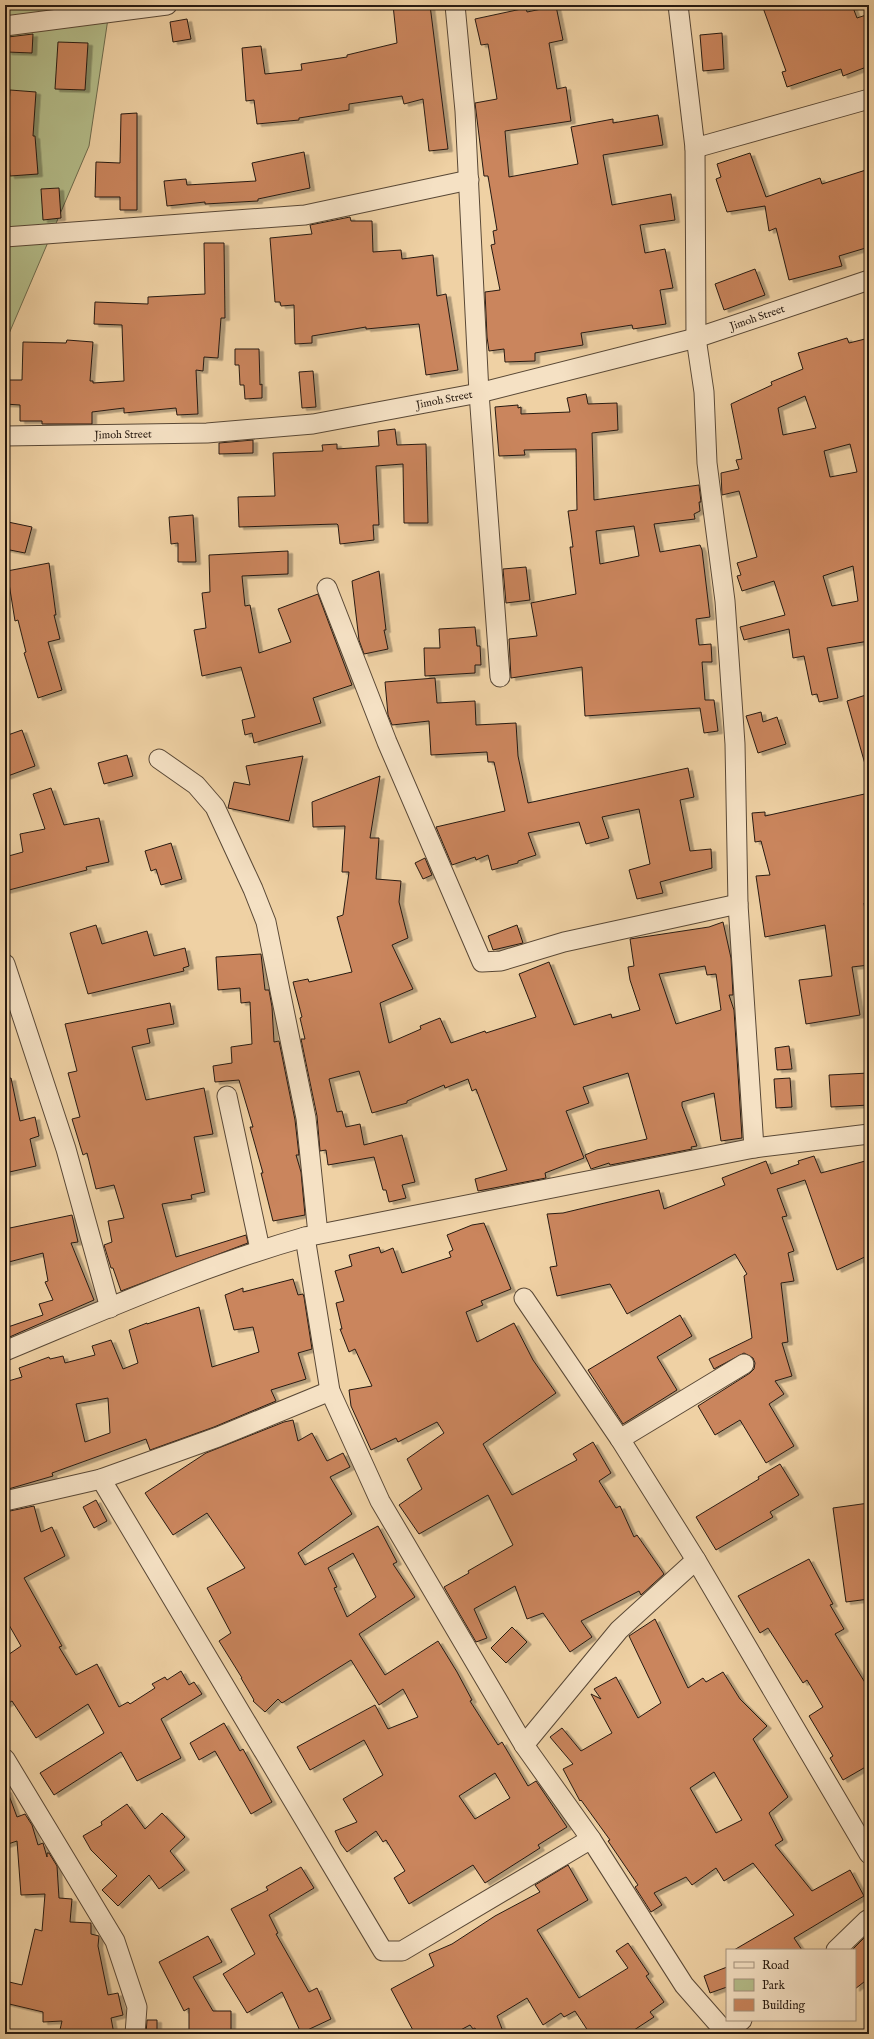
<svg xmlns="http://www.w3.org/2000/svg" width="874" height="2039" font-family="'IM FELL English',serif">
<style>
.green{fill:#b4bd8a;stroke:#6e6c4e}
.building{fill:#ca855d;stroke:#271a11;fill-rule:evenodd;filter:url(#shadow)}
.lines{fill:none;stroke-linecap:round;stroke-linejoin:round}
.minor-casing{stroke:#594836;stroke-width:21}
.minor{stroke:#f5e1c4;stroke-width:19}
.labels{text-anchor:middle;stroke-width:4;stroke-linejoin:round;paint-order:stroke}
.street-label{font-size:11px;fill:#271a11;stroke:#f5e1c4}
</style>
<defs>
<filter id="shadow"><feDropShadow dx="4.5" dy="2.5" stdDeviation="0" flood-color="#0004"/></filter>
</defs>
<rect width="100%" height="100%" fill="#efd1a4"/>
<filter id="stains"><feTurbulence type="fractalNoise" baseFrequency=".005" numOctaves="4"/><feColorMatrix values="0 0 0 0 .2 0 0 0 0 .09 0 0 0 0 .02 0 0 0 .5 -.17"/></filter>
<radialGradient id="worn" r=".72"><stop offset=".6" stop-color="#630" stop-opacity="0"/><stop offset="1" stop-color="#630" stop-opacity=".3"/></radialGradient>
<polygon class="green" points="5,5 110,5 89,146 5,343"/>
<g class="building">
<polygon points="393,5 430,5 448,149 429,151 423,99 404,104 402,96 349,104 349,110 299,118 299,120 257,124 254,100 246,101 242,48 261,46 265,74 302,70 301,64 347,57 347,55 397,43"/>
<polygon points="762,5 852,5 857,18 869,14 869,66 843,76 841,69 787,87 782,72 786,71"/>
<polygon points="556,6 563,40 549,43 557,89 566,87 571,121 505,131 509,177 578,164 571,127 613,119 613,123 658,115 663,145 603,155 612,205 671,194 675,220 640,225 645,253 665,249 673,288 660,290 666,324 633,329 632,325 581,333 583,345 535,353 535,361 505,362 504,349 489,351 487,337 485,292 500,290 491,245 495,244 493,231 497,230 488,176 484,176 475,103 497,99 488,44 481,45 475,19 526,8 527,12"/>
<polygon points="187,19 191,39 173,42 170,22"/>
<polygon points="722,33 724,69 703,71 700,35"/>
<polygon points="33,34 32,53 7,52 8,37"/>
<polygon points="58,42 88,43 85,90 55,89"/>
<polygon points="10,90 36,92 33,136 35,136 38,174 10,176 7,135"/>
<polygon points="137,113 137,210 120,210 120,197 95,197 96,162 120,163 121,114"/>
<polygon points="304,152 310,188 258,199 258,201 205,204 205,202 167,206 164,181 186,179 187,185 256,181 252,163"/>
<polygon points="750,153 766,197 820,178 822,184 869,169 869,247 839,256 842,266 789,280 776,228 769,231 765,206 727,212 716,179 721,177 717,164"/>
<polygon points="59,188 61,218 43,220 41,189"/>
<polygon points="350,217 351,221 372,221 373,252 401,250 402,259 433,255 437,296 446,294 458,370 426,375 419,324 366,329 366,327 312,336 312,343 295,344 294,305 281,306 280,302 275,302 270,238 312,234 310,225"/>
<polygon points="204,243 224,243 225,318 221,318 218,358 204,357 203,371 196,370 198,414 177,415 176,408 124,413 124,408 92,412 92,424 42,424 42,421 20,421 20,405 5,404 5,380 22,380 23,342 66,343 67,340 93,342 90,381 93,381 93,383 124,381 122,325 94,324 95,302 148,304 148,297 205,294"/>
<polygon points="755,269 765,295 724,310 715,284"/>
<path d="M847,338L849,343L869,338V641L827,648L838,698L819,702L817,694L812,695L804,656L793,658L789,629L744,640L740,627L785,615L774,581L742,591L737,576L741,575L737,563L757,557L739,491L722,495L721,473L739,469L736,460L742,459L731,404L772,385L771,382L803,369L798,353ZM805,396L816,428L783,435L778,408ZM850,444L857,472L830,477L824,451ZM853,566L858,601L832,606L823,576Z"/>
<polygon points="235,349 259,349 260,385 262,384 262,398 245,399 244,385 240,385 239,365 235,365"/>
<polygon points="313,371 316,407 302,408 299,372"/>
<path d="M586,394L588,404L617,403L618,430L592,433L594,500L699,485L701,502H699L700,511L694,514L695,519L654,524L660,552L700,545L702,550L710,617L696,619L699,645L711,644L712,662H702L705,700H714L718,731L704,733L700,708L585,716L582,667L511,678L509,639L537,636L531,603L576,594L570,547H573L568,511L577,510L576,449L524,450L525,455L499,456L495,407L518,405V408L521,407V414L570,412L567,398ZM634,526L639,556L600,564L596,531Z"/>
<polygon points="395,429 397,445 426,444 428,523 404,523 403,464 376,466 379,525 373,525 374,540 340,544 338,525 337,524 239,527 238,497 275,496 273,453 323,451 322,445 337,444 337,449 379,446 378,431"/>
<polygon points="253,440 253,453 219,454 219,443"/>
<polygon points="193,515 196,562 178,562 178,543 171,544 169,517"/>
<polygon points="8,522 32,527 25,553 5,549"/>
<polygon points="288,551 288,574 242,576 245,606 250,605 259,653 291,642 278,609 318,594 352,685 313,698 321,723 254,743 252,733 245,735 242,720 255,717 241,667 202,676 194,630 206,628 202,593 210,592 209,555"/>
<polygon points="49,563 56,615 54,615 60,639 48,642 62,690 38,698 24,653 26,652 18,620 15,621 7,571"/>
<polygon points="526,567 530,600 506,603 503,569"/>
<polygon points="379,571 386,630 384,630 388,649 364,654 359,640 352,581"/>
<polygon points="475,627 477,646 480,646 481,665 475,665 475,673 425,676 424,648 440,648 439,629"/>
<polygon points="435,678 437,703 475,701 476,725 516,723 518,756 528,803 688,768 694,797 680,800 690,851 711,849 712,868 660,882 663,893 637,899 629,870 650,864 639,809 602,817 609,838 586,844 579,822 528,833 536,855 518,861 518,863 492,870 488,855 476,860 475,857 452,865 436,827 505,811 494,762 488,762 487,752 431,755 429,721 392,725 388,715 385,682"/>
<polygon points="869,694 869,763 865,764 847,701"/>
<polygon points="761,712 763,722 777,717 786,744 758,753 746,716"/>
<polygon points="22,730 35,766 5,777 5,736"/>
<polygon points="127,755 133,776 104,784 98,763"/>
<polygon points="303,756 289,821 228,808 234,782 250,785 246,766"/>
<path d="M380,776L370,838H379L376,879L401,881L399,902L408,938L392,945L413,989L380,1003L389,1043L421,1029L420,1026L440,1018L451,1043L485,1031L486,1033L536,1017L519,974L549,962L574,1025L611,1014L612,1018L640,1010L630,980L628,967L634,966L630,939L709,927L723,922L731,958L733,995H729L734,1010L742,1138L721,1141L714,1093L682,1102V1106L697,1146L691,1147L692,1149L610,1165L609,1163L591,1169L585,1155L597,1150L647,1139L628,1073L583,1087L589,1103L566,1111L584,1158L545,1173L546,1178L478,1191L475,1179L507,1170L476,1089L472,1091L468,1079L445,1088L444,1085L407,1101V1103L372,1113L359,1071L329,1079L337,1112L342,1111L346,1127L360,1124L364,1145L402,1135L415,1182L402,1185L406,1198L389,1202L386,1190H383L374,1157L328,1165L326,1150L320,1151L317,1116L301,1039H305L300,1018L302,1017L293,982L308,979L309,982L352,972L337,917L343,915L349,872H342L345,826L313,827L312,802ZM705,966L707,975L716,974L721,1010L676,1024L659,974Z"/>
<polygon points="51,788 64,825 99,818 109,862 86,867 87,870 5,891 5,857 23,852 20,834 45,829 33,794"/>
<polygon points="869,793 869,902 864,903 867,923 869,965 852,967 860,1015 806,1024 799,980 832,976 825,925 765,937 756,876 770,875 761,841 755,842 752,813 765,812 765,816"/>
<polygon points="171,843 182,879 161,885 156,869 151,871 145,851"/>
<polygon points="425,858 432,875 423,879 415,863"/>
<polygon points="96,925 102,944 147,931 154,956 185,948 189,966 183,968 184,971 88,994 70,933"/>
<polygon points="517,925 523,943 493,950 488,936"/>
<polygon points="261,954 265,990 269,990 272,1007 274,1042 279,1041 295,1120 299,1155 296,1155 301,1172 305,1215 273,1221 261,1173 263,1173 250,1127 253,1127 239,1080 215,1082 213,1066 232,1063 231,1047 252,1044 250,1002 241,1003 240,988 218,990 216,957"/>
<polygon points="170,1003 174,1024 147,1029 150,1043 132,1047 146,1100 204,1088 213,1134 194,1137 205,1192 191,1195 192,1199 162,1204 176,1257 246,1235 248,1243 121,1291 113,1268 111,1268 104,1245 112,1242 108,1221 124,1218 114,1185 96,1189 87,1153 83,1155 72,1119 80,1117 68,1073 77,1071 65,1024"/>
<polygon points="789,1046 792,1069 777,1070 775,1048"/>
<polygon points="869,1073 869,1105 831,1107 829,1075"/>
<polygon points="11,1078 20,1121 35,1117 39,1136 30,1139 36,1166 5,1173 5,1079"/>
<polygon points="790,1078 792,1107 776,1108 774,1079"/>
<polygon points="814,1156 821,1173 869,1160 869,1255 837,1270 805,1180 777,1189 787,1216 782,1217 794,1251 788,1253 794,1281 781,1283 788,1342 782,1343 792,1376 775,1381 784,1394 769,1404 794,1446 766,1463 740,1420 715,1435 698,1406 750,1373 754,1369 755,1363 753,1358 744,1353 714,1369 709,1359 752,1338 744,1276 747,1274 735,1254 627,1314 610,1284 557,1296 550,1267 557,1266 547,1214 563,1213 659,1190 664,1209 725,1185 722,1178 766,1161 771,1174 799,1164 798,1161"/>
<polygon points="72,1215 78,1242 71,1243 94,1300 5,1339 5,1328 43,1315 39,1304 53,1300 45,1282 48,1281 43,1253 5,1263 5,1229"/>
<polygon points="484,1223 511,1289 481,1301 483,1305 466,1312 477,1342 514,1323 533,1360 556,1393 483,1444 512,1495 577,1460 573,1454 593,1442 611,1473 599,1481 616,1508 620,1506 634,1537 637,1535 664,1574 641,1595 639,1591 581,1621 592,1637 570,1652 543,1613 527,1619 515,1586 474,1609 487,1638 476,1642 444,1587 469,1573 468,1571 513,1545 488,1495 419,1534 399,1505 422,1489 407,1459 444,1433 437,1422 398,1442 396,1438 371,1450 351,1406 349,1390 372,1386 355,1349 349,1352 340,1329 342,1329 336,1303 344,1301 335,1271 352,1266 349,1255 379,1247 381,1253 393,1248 402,1273 451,1257 449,1252 453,1250 447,1235 472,1225"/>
<path d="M293,1279L298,1295L303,1294L304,1297L312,1349L298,1353L306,1379L271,1390L276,1401L214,1427L150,1450L146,1439L52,1473L53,1476L5,1490V1382L22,1377L19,1368L49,1357L50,1359L63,1356L65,1363L95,1355L92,1346L111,1340L123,1369L138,1363L129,1330L147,1323V1324L199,1307L212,1367L259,1352L253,1327L234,1330L225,1295L243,1288V1292ZM108,1398L110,1433L85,1442L76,1404Z"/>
<polygon points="680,1315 692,1336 657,1357 677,1390 623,1424 588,1370"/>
<path d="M293,1420L298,1441L312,1433L327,1461L343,1453L350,1467L330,1477L352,1514L298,1553L305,1565L378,1526L397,1562L393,1564L415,1597L359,1634L385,1675L438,1641L457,1672L472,1700L470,1701L498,1745L502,1742L528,1786L536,1781L567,1827L538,1845L540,1848L485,1883L473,1865L409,1904L394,1878L405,1871L386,1840L383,1842L376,1831L347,1852L341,1844L335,1831L357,1822L343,1799L383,1775L364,1740L310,1770L297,1747L375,1705L388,1729L418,1717L403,1689L379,1705L351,1660L282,1703L278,1699L265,1712L253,1701L254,1700L241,1678H242L219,1641L231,1633L207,1588L245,1568L207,1513L173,1535L145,1493L206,1453L284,1422ZM353,1553L376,1597L347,1617L334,1588L337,1587L328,1568ZM495,1773L510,1798L475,1819L459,1796Z"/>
<polygon points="780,1464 799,1495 770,1512 773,1517 716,1550 696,1517 759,1479 758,1477"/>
<polygon points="96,1500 107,1521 94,1528 83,1507"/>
<polygon points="869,1503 869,1599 846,1602 833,1508"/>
<polygon points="34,1506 41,1532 52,1527 65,1556 24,1578 62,1646 59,1647 76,1675 97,1664 119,1707 128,1702 130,1704 155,1688 152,1684 165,1677 167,1680 181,1671 189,1685 194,1682 202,1694 161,1719 181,1758 137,1781 121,1752 54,1795 40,1773 104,1733 88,1704 36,1738 12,1701 5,1705 5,1657 21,1646 5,1618 5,1512"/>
<polygon points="809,1559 833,1604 830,1605 844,1629 835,1634 869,1689 869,1765 843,1780 830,1758 833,1756 809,1716 823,1707 807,1680 803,1683 768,1628 760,1633 738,1596"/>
<path d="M655,1619L688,1688L703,1678L706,1682L723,1672L740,1699L767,1726L753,1739L788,1797L769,1813L783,1840L775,1845L812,1891L850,1870L864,1896L794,1938L802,1950H734L794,1915L753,1863L724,1881L716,1868L692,1885L686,1877L654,1893L662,1905L651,1912L635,1887L638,1885L608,1841L610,1840L581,1800L580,1801L563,1769L573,1764L550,1737L562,1728L581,1751L612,1733L591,1694L601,1699L594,1689L616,1677L638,1718L661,1703L629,1636ZM714,1772L742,1820L716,1833L690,1788Z"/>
<polygon points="512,1627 527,1642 506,1663 491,1648"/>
<polygon points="224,1723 240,1751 243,1749 272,1802 251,1814 215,1751 199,1760 190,1743"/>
<polygon points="5,1790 7,1790 17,1817 25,1814 32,1825 38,1845 43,1843 47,1857 47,1853 49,1853 57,1866 59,1898 72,1899 70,1922 91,1923 91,1934 99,1936 98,1946 108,1995 118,1993 123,2015 111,2018 114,2034 59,2034 62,2021 43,2022 43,2012 5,2003 5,1981 22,1985 35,1929 42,1931 45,1894 21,1895 17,1841 5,1845"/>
<polygon points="127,1804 145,1829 162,1813 185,1837 170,1851 185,1870 159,1889 149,1875 118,1906 102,1890 117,1876 91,1850 83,1836 102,1825 101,1822"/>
<polygon points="568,1865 588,1900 537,1930 579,1998 628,1968 616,1951 628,1943 649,1974 646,1976 664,2002 650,2012 654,2017 628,2034 590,2034 575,2011 564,2017 561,2013 543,2025 527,1998 497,2016 504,2034 478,2034 475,2028 473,2029 470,2025 453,2034 415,2034 391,1989 434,1966 429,1954 452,1944 495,1916 540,1892 535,1885"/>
<polygon points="301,1867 314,1888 269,1915 278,1933 276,1934 309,1992 317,1988 331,2019 301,2033 282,1992 247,2013 223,1974 255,1954 231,1909 268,1890 266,1887"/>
<polygon points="869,1933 869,1978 855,1989 855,1950 852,1950"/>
<polygon points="208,1936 222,1962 193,1977 213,2011 231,2011 231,2034 189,2034 189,2008 184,2011 159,1962"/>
<polygon points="727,1967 727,1987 710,1993 704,1976"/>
<polygon points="147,2020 157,2020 157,2034 146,2034"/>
</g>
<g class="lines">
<g class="minor-casing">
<g id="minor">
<polyline points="455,5 465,111 479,393 500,677"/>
<polyline points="678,5 695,148 696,338 704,392 707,463 725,601 735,744 738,904 754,1148"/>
<polyline points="5,26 167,5"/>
<polyline points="695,148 869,99"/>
<polyline points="5,237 305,215 469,180"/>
<polyline points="5,436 207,433 313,424 479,393 696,338 869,280"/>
<polyline points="327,588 387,742 482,962 501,961 564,942 738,904"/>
<polyline points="159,759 196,785 215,807 253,889 266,922 306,1118 318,1234"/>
<polyline points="5,964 66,1149 110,1308"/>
<polyline points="227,1096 260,1249"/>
<polyline points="305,1237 330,1391 380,1501 524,1745 591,1839 684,1985 727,2034"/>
<polyline points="524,1298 620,1439 696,1560 869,1854"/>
<path d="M5,1351C104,1310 202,1266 305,1237L754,1148L869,1134"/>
<polyline points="620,1439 744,1364"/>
<polyline points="101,1479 383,1951 402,1951 591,1839"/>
<polyline points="5,1501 101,1479 218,1437 330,1391"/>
<polyline points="524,1745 619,1630 696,1560"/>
<polyline points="5,1759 115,1941 137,2007 135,2034"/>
<polyline points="836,1950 867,1920"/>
<polyline points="725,2032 742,2020"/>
</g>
</g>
<use href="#minor" class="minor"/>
</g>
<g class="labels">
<g class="street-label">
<text transform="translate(757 317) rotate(-19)" y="4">Jimoh Street</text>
<text transform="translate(444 399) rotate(-11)" y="4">Jimoh Street</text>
<text transform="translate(123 434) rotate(-1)" y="4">Jimoh Street</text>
</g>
</g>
<rect width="874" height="2039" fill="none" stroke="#efd1a4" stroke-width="20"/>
<rect x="6" y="6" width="862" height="2027" fill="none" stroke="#271a11" stroke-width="2"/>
<rect x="10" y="10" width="854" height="2019" fill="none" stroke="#271a11"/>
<rect x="726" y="1949" width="130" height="72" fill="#f5e1c4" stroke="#a3917c"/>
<rect x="734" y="1962" width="20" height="6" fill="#f5e1c4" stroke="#a3917c"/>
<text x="762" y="1969" font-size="12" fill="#271a11">Road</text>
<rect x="734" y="1979" width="20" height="12" fill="#b4bd8a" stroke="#a3917c"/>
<text x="762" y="1989" font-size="12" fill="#271a11">Park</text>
<rect x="734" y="1999" width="20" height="12" fill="#ca855d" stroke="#a3917c"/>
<text x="762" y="2009" font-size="12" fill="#271a11">Building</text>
<rect width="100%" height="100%" filter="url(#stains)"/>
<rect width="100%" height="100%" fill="url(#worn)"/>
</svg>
